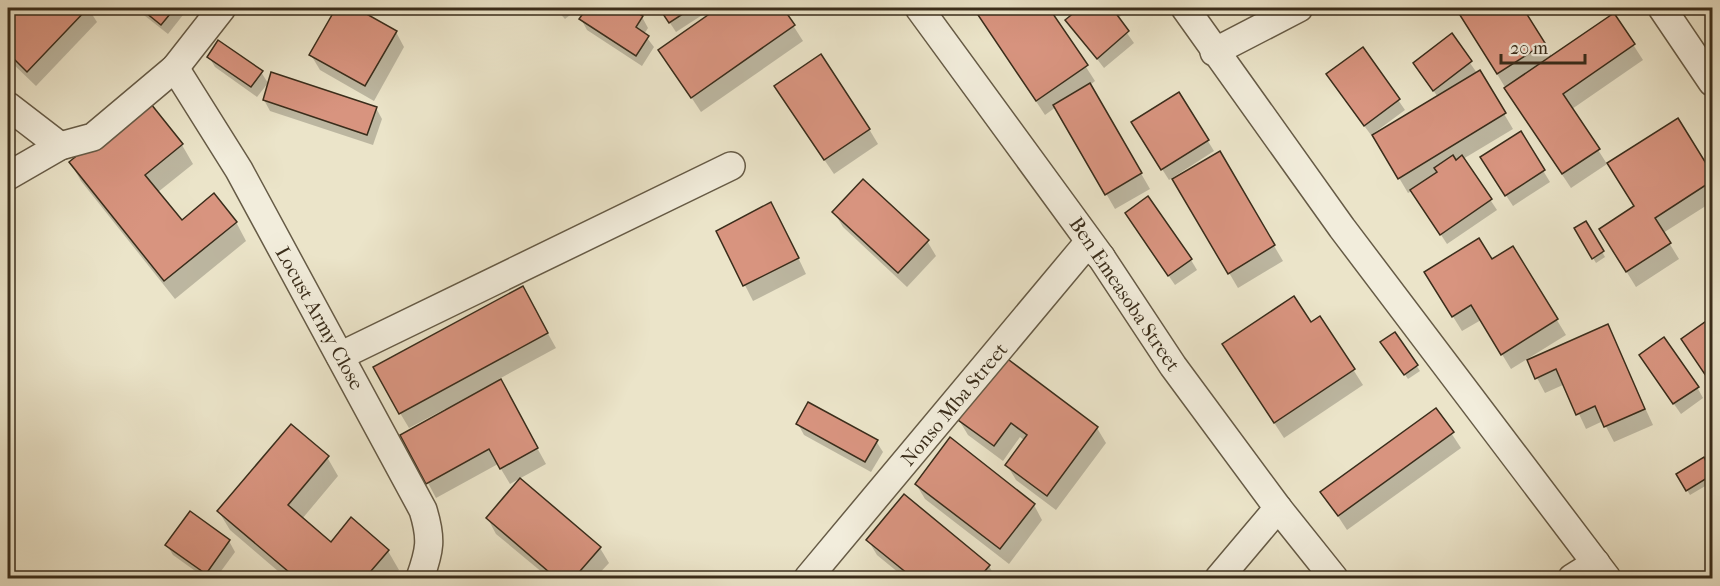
<svg xmlns="http://www.w3.org/2000/svg" width="1720" height="586" font-family="'IM FELL French Canon',serif">
<style>
.shadow{fill:#0003}
.building{fill:#d8947f;stroke:#3a2d1b;stroke-width:1.5}
.lines{fill:none;stroke-linecap:round;stroke-linejoin:round}
.street-casing{stroke:#665b46;stroke-width:30}
.street{stroke:#f2eddc;stroke-width:27}
.labels{text-anchor:middle;stroke-width:4.5;stroke-linejoin:round;paint-order:stroke}
.street-label{font-size:20px;fill:#3a2d1b;stroke:#f2eddc}
</style>
<rect width="100%" height="100%" fill="#ebe4c9"/>
<filter id="stains"><feTurbulence type="fractalNoise" baseFrequency=".00333" numOctaves="4"/><feColorMatrix values="0 0 0 0 .2 0 0 0 0 .09 0 0 0 0 .02 0 0 0 .5 -.17"/></filter>
<radialGradient id="worn" r=".72"><stop offset=".6" stop-color="#630" stop-opacity="0"/><stop offset="1" stop-color="#630" stop-opacity=".3"/></radialGradient>
<g class="shadow">
<polygon points="15,8 88,8 97,22 36,86 8,59 8,16"/>
<polygon points="135,8 178,8 183,15 168,34"/>
<polygon points="188,8 199,8 194,13"/>
<polygon points="338,8 353,8 396,32 404,47 374,101 320,70 311,55"/>
<polygon points="555,8 579,8 565,19"/>
<polygon points="589,8 626,8 642,17 648,28 644,34 654,47 642,66 587,30 581,19"/>
<polygon points="660,8 713,8 676,32"/>
<polygon points="721,8 782,8 803,41 701,112 660,50"/>
<polygon points="985,8 1048,8 1095,81 1090,85 1150,189 1115,209 1056,107 1045,115 987,27 978,12"/>
<polygon points="1082,8 1121,8 1124,13 1117,19 1134,43 1104,68 1067,20"/>
<polygon points="1435,8 1450,8 1439,14"/>
<polygon points="1467,8 1521,8 1552,57 1614,15 1643,60 1572,109 1607,164 1571,188 1515,104 1460,12"/>
<polygon points="1451,36 1477,73 1479,72 1513,129 1463,159 1497,210 1447,244 1412,191 1408,193 1373,134 1371,135 1334,85 1363,49 1405,110 1374,133 1376,135 1438,97 1421,74"/>
<polygon points="209,57 261,72 268,83 257,97 215,67"/>
<polygon points="1179,94 1214,151 1169,180 1139,133"/>
<polygon points="264,100 376,108 382,119 373,145 270,111"/>
<polygon points="147,101 182,145 193,164 158,192 182,222 236,222 246,241 175,299 81,181 70,162"/>
<polygon points="785,102 869,129 878,144 834,174"/>
<polygon points="1677,120 1712,176 1712,202 1663,233 1679,259 1636,287 1610,245 1636,207"/>
<polygon points="1520,133 1550,182 1513,206 1488,168"/>
<polygon points="1219,153 1283,261 1238,288 1174,180"/>
<polygon points="834,212 927,241 936,256 907,287 843,227"/>
<polygon points="780,220 806,274 753,301 718,232"/>
<polygon points="1586,223 1605,257 1596,263 1576,229"/>
<polygon points="1133,224 1191,260 1197,270 1175,285"/>
<polygon points="1513,248 1566,335 1511,369 1481,320 1462,331 1435,288"/>
<polygon points="531,303 556,348 499,379 546,464 510,484 498,464 436,498 428,483 446,411 445,409 409,428 400,413"/>
<polygon points="1320,318 1363,385 1284,438 1233,360"/>
<polygon points="1712,319 1712,386 1683,340"/>
<polygon points="1607,326 1653,425 1614,442 1603,421 1586,429 1565,384 1545,393 1537,378"/>
<polygon points="1395,334 1420,371 1408,379 1385,347"/>
<polygon points="1005,359 1097,428 1106,443 1056,510 1016,480 1007,465 1025,441 1020,437 1003,461 968,435 959,420"/>
<polygon points="1647,366 1697,387 1703,398 1681,414"/>
<polygon points="1436,410 1461,448 1347,530 1322,492"/>
<polygon points="798,424 876,441 883,452 871,472 804,435"/>
<polygon points="327,457 338,476 302,519 331,544 388,551 399,570 391,578 286,578 230,530 219,512"/>
<polygon points="1704,459 1712,474 1712,482 1690,495 1678,475"/>
<polygon points="916,484 1034,505 1042,520 1009,564 925,499"/>
<polygon points="488,519 600,548 609,563 595,578 549,578 496,534"/>
<polygon points="868,540 989,566 994,575 996,573 1003,578 905,578 877,555"/>
<polygon points="229,541 235,552 216,578 205,578 173,555 167,545"/>
<polygon points="638,573 644,578 633,578"/>
</g>
<g class="building">
<polygon points="13,8 88,8 27,72 8,53 8,14"/>
<polygon points="140,8 175,8 161,25"/>
<polygon points="336,8 356,8 397,31 365,86 309,55"/>
<polygon points="587,8 629,8 643,16 636,27 649,36 636,56 579,19"/>
<polygon points="659,8 692,8 669,23"/>
<polygon points="718,8 783,8 795,25 691,98 658,50"/>
<polygon points="982,8 1049,8 1088,65 1036,101 976,12"/>
<polygon points="1080,8 1112,8 1129,31 1097,59 1065,20"/>
<polygon points="1464,8 1523,8 1545,43 1497,74 1458,12"/>
<polygon points="1614,13 1635,44 1563,94 1600,149 1562,174 1504,88"/>
<polygon points="1452,33 1472,61 1433,91 1413,63"/>
<polygon points="218,40 263,71 251,87 207,57"/>
<polygon points="1363,47 1400,99 1364,126 1326,74"/>
<polygon points="821,54 870,129 824,160 774,86"/>
<polygon points="1480,70 1506,113 1398,179 1372,135"/>
<polygon points="271,72 377,107 367,135 263,100"/>
<polygon points="1090,83 1142,173 1105,195 1053,105"/>
<polygon points="1179,92 1209,140 1161,170 1131,122"/>
<polygon points="147,99 183,144 145,175 182,220 214,193 237,222 164,281 69,162"/>
<polygon points="1678,118 1712,173 1712,181 1655,218 1671,243 1626,272 1599,229 1634,206 1607,163"/>
<polygon points="1521,131 1545,170 1505,196 1480,157"/>
<polygon points="1220,151 1275,245 1228,274 1172,179"/>
<polygon points="1453,155 1456,160 1462,155 1492,199 1440,235 1410,190 1437,172 1434,168"/>
<polygon points="863,179 929,240 898,273 832,212"/>
<polygon points="1148,196 1192,259 1168,276 1125,213"/>
<polygon points="771,202 799,258 743,286 716,231"/>
<polygon points="1586,221 1604,251 1592,259 1574,228"/>
<polygon points="1479,238 1492,259 1513,246 1558,319 1501,355 1471,305 1452,317 1424,272"/>
<polygon points="523,286 548,333 399,414 373,367"/>
<polygon points="1294,296 1311,322 1320,316 1355,369 1274,423 1222,344"/>
<polygon points="1712,317 1712,371 1706,376 1681,339"/>
<polygon points="1608,324 1645,409 1604,427 1595,406 1576,415 1556,369 1535,379 1527,360"/>
<polygon points="1395,332 1418,365 1404,375 1380,342"/>
<polygon points="1664,337 1699,387 1673,404 1639,355"/>
<polygon points="1005,357 1098,427 1047,496 1005,465 1027,435 1011,423 994,446 958,420"/>
<polygon points="501,379 538,448 500,469 489,449 426,484 400,435"/>
<polygon points="808,402 878,440 865,462 796,424"/>
<polygon points="1436,408 1454,432 1338,516 1320,492"/>
<polygon points="291,424 329,456 288,505 331,542 351,517 389,550 365,578 296,578 217,511"/>
<polygon points="950,437 1035,504 1000,549 915,484"/>
<polygon points="1704,457 1712,475 1686,491 1676,474"/>
<polygon points="520,478 601,547 574,578 556,578 486,518"/>
<polygon points="904,494 990,565 979,578 913,578 866,540"/>
<polygon points="190,511 230,540 206,574 165,545"/>
</g>
<g class="lines">
<g class="street-casing">
<g id="street">
<polyline points="919,8 1101,257 1173,366 1278,508 1334,578"/>
<polyline points="1185,8 1342,228 1607,578"/>
<polyline points="1662,8 1712,82"/>
<polyline points="1214,52 1299,8"/>
<path d="M175,68L239,170L423,510C432,539 430,550 420,578"/>
<polyline points="8,106 60,146"/>
<polyline points="8,176 60,146 93,137 175,68 222,8"/>
<polyline points="340,356 731,166"/>
<polyline points="808,578 1087,244 1101,257"/>
<polyline points="1219,578 1278,508"/>
<polyline points="1572,578 1596,563"/>
</g>
</g>
<use href="#street" class="street"/>
</g>
<g class="labels">
<g class="street-label">
<text transform="translate(1125 294) rotate(56)" y="7">Ben Emeasoba Street</text>
<text transform="translate(320 318) rotate(61)" y="7">Locust Army Close</text>
<text transform="translate(954 404) rotate(-50)" y="7">Nonso Mba Street</text>
</g>
</g>
<rect width="1720" height="586" fill="none" stroke="#ebe4c9" stroke-width="30"/>
<rect x="9" y="9" width="1702" height="568" fill="none" stroke="#3a2d1b" stroke-width="3"/>
<rect x="15" y="15" width="1690" height="556" fill="none" stroke="#3a2d1b" stroke-width="1.5"/>
<path d="M1501 54v9h84v-9" fill="none" stroke="#3a2d1b" stroke-width="3"/>
<text x="1510" y="54" font-size="18" fill="#3a2d1b" stroke="#f2eddc" stroke-width="4.5" paint-order="stroke">20 m</text>
<rect width="100%" height="100%" filter="url(#stains)"/>
<rect width="100%" height="100%" fill="url(#worn)"/>
</svg>
